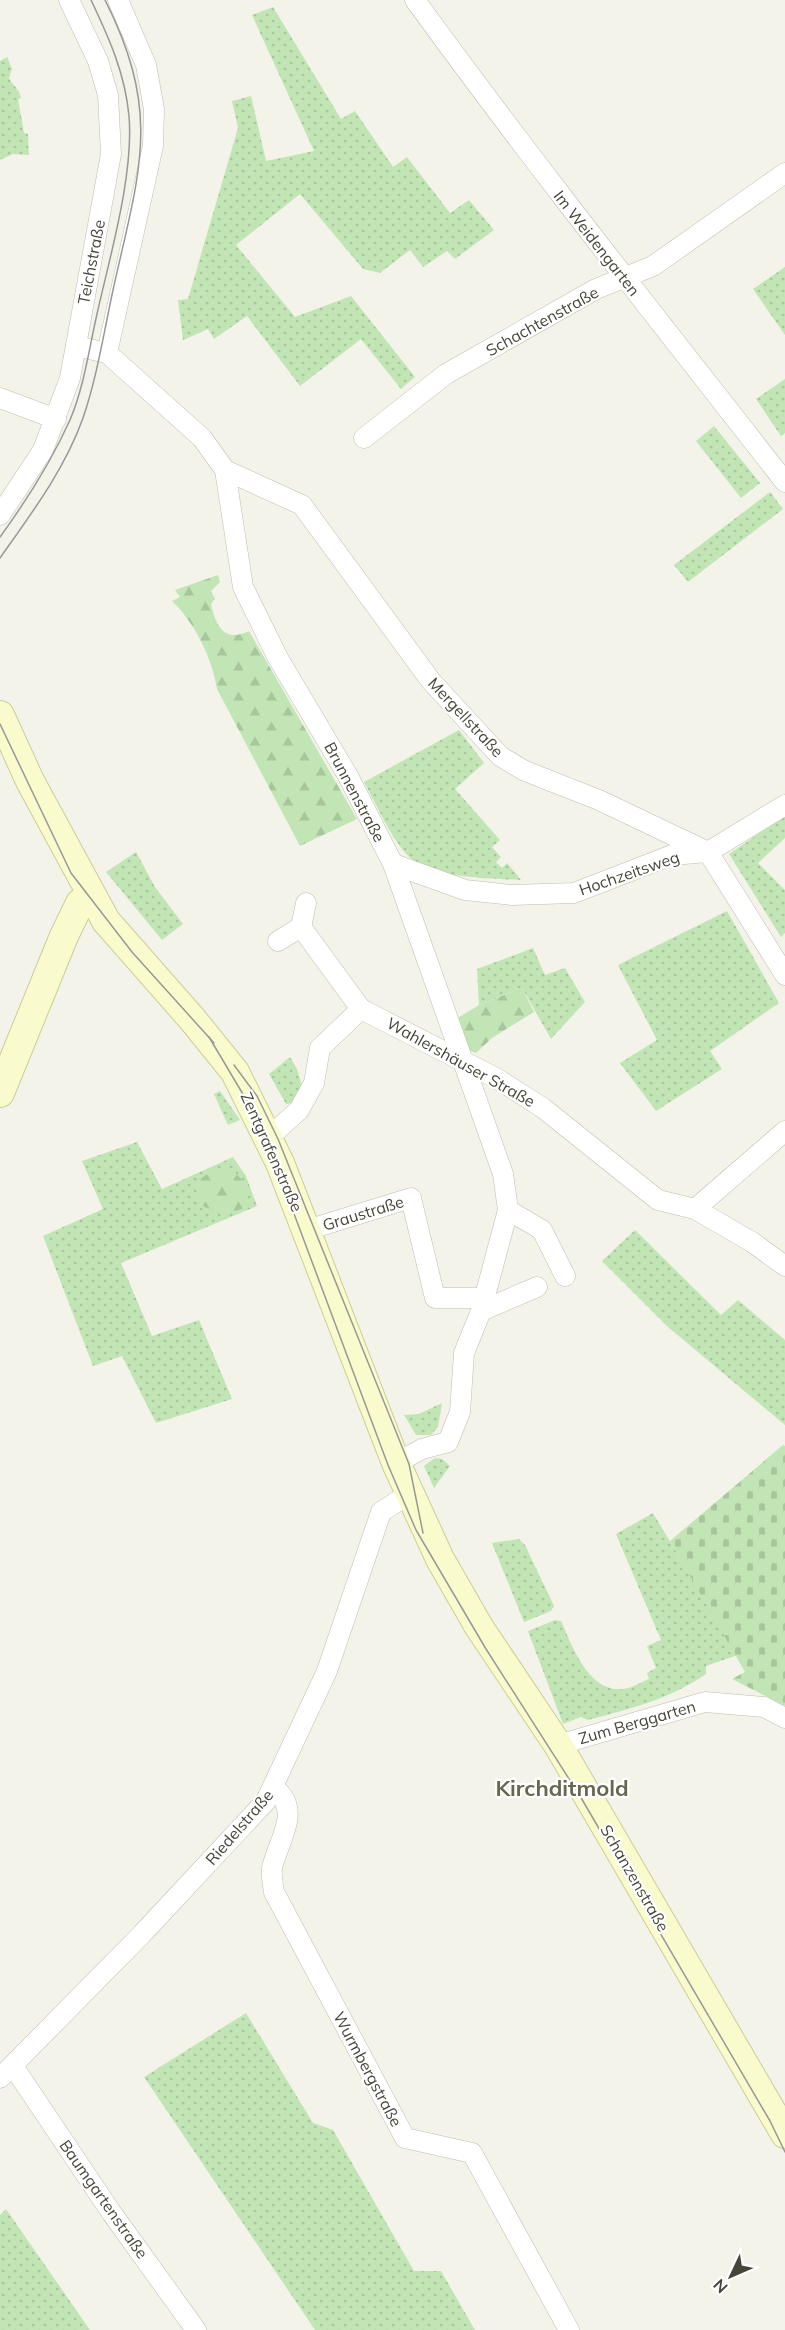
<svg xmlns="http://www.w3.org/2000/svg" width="785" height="2330" font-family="Mulish,sans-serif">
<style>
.grass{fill:url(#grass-dots)}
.forest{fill:url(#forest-firs)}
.cemetery{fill:url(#cemetery-stones)}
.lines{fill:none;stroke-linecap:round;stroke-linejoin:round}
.street-casing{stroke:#bfbdad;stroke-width:21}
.secondary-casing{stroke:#cccd9a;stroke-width:30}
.street{stroke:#fff;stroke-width:20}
.secondary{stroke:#f9fbcc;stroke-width:28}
.tram{stroke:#989898;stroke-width:1.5}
.labels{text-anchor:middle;stroke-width:4.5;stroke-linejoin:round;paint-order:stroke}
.street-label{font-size:16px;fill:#474538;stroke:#fff}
.district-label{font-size:22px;font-weight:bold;fill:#696650;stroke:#fff}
</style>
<defs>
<pattern id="grass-dots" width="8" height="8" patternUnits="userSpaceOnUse" patternTransform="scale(1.5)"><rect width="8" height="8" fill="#c2e5b5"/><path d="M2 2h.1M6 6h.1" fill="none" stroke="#a8c69c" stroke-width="1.8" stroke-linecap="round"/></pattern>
<pattern id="forest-firs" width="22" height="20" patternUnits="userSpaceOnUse" patternTransform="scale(1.5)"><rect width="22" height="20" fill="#c2e5b5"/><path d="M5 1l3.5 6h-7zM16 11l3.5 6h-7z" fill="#a8c69c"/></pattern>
<pattern id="cemetery-stones" width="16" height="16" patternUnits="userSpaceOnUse" patternTransform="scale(1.5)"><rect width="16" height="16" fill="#c2e5b5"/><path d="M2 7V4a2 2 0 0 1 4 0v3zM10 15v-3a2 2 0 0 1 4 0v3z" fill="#a8c69c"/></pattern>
</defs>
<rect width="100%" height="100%" fill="#f4f3ea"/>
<g class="grass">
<polygon points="273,7 341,119 355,111 393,167 407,157 450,213 469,200 494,230 455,259 447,251 423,267 410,250 380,273 363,269 300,194 236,245 295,317 351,296 415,377 401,389 361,339 300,386 247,316 214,339 208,329 183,340 178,300 188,299 238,128 232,101 251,96 266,161 314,151 252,15"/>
<path d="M7,57L12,69L9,78C13,86 19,88 21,98L18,99L24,133L28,134L29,155L13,154L0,160V61Z"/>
<polygon points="785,267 785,335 753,289"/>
<polygon points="785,379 785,433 781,436 756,399"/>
<polygon points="714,426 760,483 741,498 696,441"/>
<polygon points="770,492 783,509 688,582 674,565"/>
<path d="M459,730L484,763L455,789L500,840L492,847L501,857L496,862L502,868L507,863L521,880C491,878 438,879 413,860C395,847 375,802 364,782Z"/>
<polygon points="785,815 785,838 758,863 785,890 785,933 781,937 729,854"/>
<polygon points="136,852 155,887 183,924 162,940 106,872"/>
<polygon points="727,911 779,1003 710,1051 722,1069 656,1111 620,1063 657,1040 618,965"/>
<polygon points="533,948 545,975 565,968 585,1002 551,1039 522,988 479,1005 477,969"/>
<polygon points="290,1057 297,1069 302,1086 293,1103 286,1104 269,1074"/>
<polygon points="220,1091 240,1120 228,1125 214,1094"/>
<polygon points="137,1142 162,1189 233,1157 246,1176 257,1206 121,1263 152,1336 199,1320 232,1399 156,1423 122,1356 93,1366 43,1236 103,1209 82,1161"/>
<polygon points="635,1230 721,1315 738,1300 785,1340 785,1425 668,1327 602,1261"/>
<polygon points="442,1403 438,1427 431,1435 416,1435 404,1415 419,1414"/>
<polygon points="435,1458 442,1459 450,1466 434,1488 424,1466"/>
<path d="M653,1513L738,1655L706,1666V1674C668,1700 632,1708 588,1720L581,1717L563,1724L528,1631L555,1620L561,1621C572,1645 588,1693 623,1689C632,1688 641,1682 649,1679L647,1673L656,1668L647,1646L661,1640L616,1534Z"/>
<polygon points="519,1539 525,1545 554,1606 551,1611 524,1622 492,1543"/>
<polygon points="246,2013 313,2123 333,2130 414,2271 441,2271 475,2330 315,2330 144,2077"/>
<polygon points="6,2209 90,2330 0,2330 0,2215"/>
</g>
<g class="forest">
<path d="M218,575L220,582L211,591L215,599L211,604C216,627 225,643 249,631L357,819L300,846L217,689C212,658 195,623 172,601L180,597L175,590Z"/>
<polygon points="522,988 534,1012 492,1038 476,1053 468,1050 456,1019 479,1005"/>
<path d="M221,1168C239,1170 255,1190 244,1208L227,1214L204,1207C189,1182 198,1178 221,1168Z"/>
</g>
<polygon class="cemetery" points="783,1445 785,1446 785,1706 732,1679 745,1672 670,1541"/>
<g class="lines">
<g class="street-casing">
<g id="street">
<path d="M415,0C534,164 660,322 785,482"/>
<polyline points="76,346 107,353 202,438 225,470 243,587 278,658 348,776 393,864 503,1174 508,1210 481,1311 464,1353 460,1412 448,1442 422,1449 396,1463"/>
<polyline points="107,353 153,146 154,109 146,65 118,0"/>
<polyline points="0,398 56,419"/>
<polyline points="364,438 446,374 596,289 653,266 785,173"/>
<polyline points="225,470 302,505 431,681 500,756 525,771 599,800 708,852 785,975"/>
<polyline points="0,515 43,450 70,378 111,154 108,95 98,61 69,0"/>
<polyline points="393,864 465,890 512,895 574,893 672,855 708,852 785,805"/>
<polyline points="301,927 361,1009"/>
<polyline points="278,941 301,927 306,903"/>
<polyline points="361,1009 496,1078 543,1108 658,1200 695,1209 752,1242 785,1266"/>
<polyline points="268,1138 299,1110 314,1083 320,1048 361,1009"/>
<polyline points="695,1209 785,1131"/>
<polyline points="508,1210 542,1230 565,1276"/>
<polyline points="307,1230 411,1198 435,1298 484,1298"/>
<polyline points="481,1311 537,1287"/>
<polyline points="558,1745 705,1702 764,1707 785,1718"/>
<path d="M274,1788C303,1810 278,1841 272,1868C271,1875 273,1885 274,1892L405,2138L472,2153L569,2330"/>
<polyline points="13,2066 111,2212 196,2330"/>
<polyline points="0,2078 142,1934 266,1801 327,1671 381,1512 409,1494"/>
</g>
</g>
<g class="secondary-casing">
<g id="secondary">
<polyline points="0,715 30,781 106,921 193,1020 235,1072 280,1163 396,1463 440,1559 479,1627 558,1745 785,2134"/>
<polyline points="0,1093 64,936 80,903 91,895"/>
</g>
</g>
<use href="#street" class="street"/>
<use href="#secondary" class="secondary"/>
<g class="tram">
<path d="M0,537C27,500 51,462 70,420C84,387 89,349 97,314C110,256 134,174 129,116C125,73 109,38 91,0"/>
<path d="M0,558C31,514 65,469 83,418C97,377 104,332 113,290C139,172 163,115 105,0"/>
<polyline points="0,724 71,873 132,952 214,1043"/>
<polyline points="209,1037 250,1106 293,1211 388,1465 416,1530 486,1649 580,1796 770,2121 785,2152"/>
<polyline points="234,1065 257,1096 278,1139 409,1464 423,1533"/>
</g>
</g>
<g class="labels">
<g class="street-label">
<text transform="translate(597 243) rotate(52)" y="6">Im Weidengarten</text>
<text transform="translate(91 262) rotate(-79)" y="6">Teichstraße</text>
<text transform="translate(542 321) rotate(-29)" y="6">Schachtenstraße</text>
<text transform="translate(466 717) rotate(47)" y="6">Mergellstraße</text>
<text transform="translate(355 792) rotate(62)" y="6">Brunnenstraße</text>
<text transform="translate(629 873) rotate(-19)" y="6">Hochzeitsweg</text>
<text transform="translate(461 1062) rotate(29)" y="6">Wahlershäuser Straße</text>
<text transform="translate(272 1152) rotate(66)" y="6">Zentgrafenstraße</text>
<text transform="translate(363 1213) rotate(-17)" y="6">Graustraße</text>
<text transform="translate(637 1722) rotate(-16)" y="6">Zum Berggarten</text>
<text transform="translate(239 1827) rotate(-49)" y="6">Riedelstraße</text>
<text transform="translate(635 1878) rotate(60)" y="6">Schanzenstraße</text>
<text transform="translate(368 2069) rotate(62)" y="6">Wurmbergstraße</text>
<text transform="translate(104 2199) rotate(55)" y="6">Baumgartenstraße</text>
</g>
<g class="district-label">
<text x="562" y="1796">Kirchditmold</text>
</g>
</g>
<g transform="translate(731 2276) rotate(226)" stroke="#ffffff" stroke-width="4.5" paint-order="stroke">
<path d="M0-4.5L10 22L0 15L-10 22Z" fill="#474538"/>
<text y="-9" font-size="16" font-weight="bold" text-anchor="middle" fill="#474538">N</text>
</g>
</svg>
